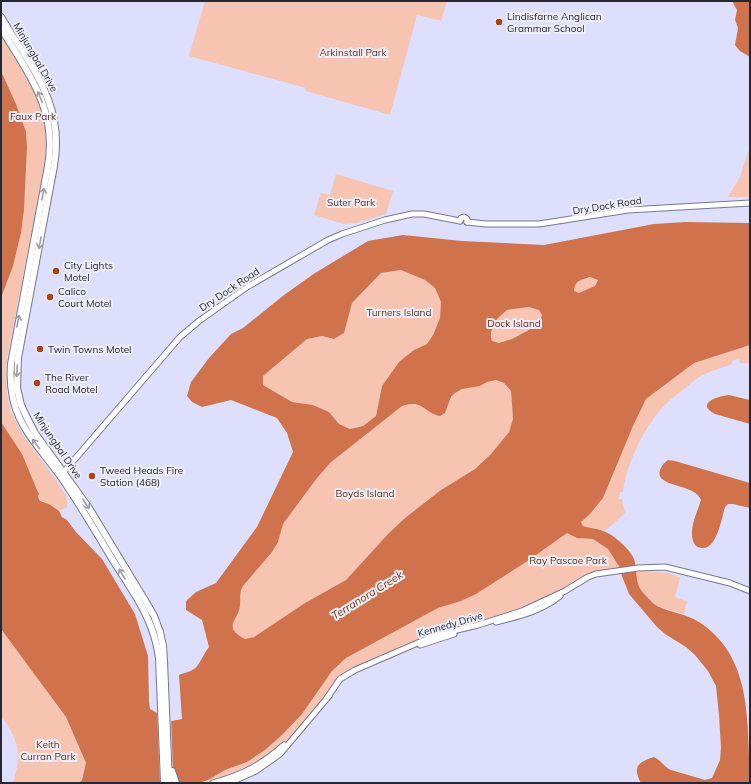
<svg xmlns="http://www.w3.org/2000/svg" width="751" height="784" font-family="Mulish,sans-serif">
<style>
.green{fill:#f6c4b0}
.water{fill:#d0734c;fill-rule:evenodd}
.pier{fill:#dddffd}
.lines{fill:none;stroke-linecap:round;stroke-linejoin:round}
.tertiary-casing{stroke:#757792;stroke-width:7}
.secondary-casing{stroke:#757792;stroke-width:8}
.tertiary{stroke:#fff;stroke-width:5}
.secondary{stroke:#fff;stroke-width:6}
.oneway{stroke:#9d9ea3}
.poi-dot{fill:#a8440f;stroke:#edeefa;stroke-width:1.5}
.labels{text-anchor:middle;stroke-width:4;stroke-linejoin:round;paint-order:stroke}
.poi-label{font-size:10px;fill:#262732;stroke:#edeefa;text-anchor:start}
.park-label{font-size:10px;fill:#692d10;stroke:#edeefa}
.street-label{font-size:10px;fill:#262732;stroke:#edeefa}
.water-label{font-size:11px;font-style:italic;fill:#863100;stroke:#edeefa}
</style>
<rect width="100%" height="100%" fill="#dddffd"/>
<g class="green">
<polygon points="205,1 447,1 441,21 417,15 390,115 306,91 306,88 189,56"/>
<polygon points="1,33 37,94 46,118 48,148 8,353 6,369 7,394 11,412 23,435 56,480 67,497 67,507 59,511 49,504 41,501 38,497 39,494 37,489 1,422 1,298 13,266 21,233 24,210 27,147 26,132 16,104 1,71"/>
<polygon points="750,146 750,197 728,197 740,177"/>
<polygon points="336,174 393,191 386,214 357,223 344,224 314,215 321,193 330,195"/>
<polygon points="401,270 425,280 435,288 441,302 440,318 433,335 427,344 414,350 382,386 376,416 363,426 350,429 339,424 329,412 313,405 292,402 263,385 263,376 307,339 322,336 334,339 344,333 352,303 381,273"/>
<path d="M590,277L598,280L595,286L579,293L573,291C576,280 580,280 590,277Z"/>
<polygon points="529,307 539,310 542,315 540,322 527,331 512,339 499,343 492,341 491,338 491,332 497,319 507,310"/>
<path d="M750,345V363H740L739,359L732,361V364C722,368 710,371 701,376C695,379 689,385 684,389C677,395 669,400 663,407C644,427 626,465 623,492H620L619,499H622L625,513L605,531L583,526L581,521L590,514L603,498L633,426L646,399L694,363Z"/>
<path d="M496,380L504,383L511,391L513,419L509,432L491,454L475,469L441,490L405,518L388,534L346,580L305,603L254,637L245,640C221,626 239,621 240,605C241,597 239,593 243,586L272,552L278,542L283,524L317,478L330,463L402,406C418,401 422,406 434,415L445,413C454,390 454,390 478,386C481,386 483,383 486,382C489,381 493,381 496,380Z"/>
<path d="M567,533L577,538L593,539L608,549L620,568L599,571L589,574L554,595L524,608L427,635L349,670L340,677C317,707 294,738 263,760C248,771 227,777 209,782L208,780L225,770L247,762L265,750L282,735L302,714L332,671L346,658L438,608L461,601L508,573Z"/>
<path d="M643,571L670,573L680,578L675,597L687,601L684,614C676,611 667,610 659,607C646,601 636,586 636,572Z"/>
<path d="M1,629L66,717L86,763L82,780L79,783H13C15,775 18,766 18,758C19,743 10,727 1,717Z"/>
</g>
<g class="water">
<polygon points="732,1 750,1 750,57 740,51 735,45 738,28 735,20 737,10"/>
<polygon points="1,71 16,104 26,132 27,147 24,210 21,233 13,266 1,298"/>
<path d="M685,222L750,223V345L694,363L646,399L633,426L603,498L590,514L581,522L583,526C589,528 596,528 603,531C613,534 633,551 635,562C637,575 635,585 645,595C649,599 654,605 659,607C673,613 686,614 699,622C751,656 747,716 750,772L749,783H641C632,767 638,762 654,757C661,760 664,767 671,770L705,780L712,778L720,760L721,748L719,715L716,686L708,671L695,655L686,647L665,634L657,627L629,594L622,576L620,568L608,549L593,539L577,538L567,533L529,560L476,594L461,601L438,608L346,658L332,671L302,714L282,735L265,750L247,762L225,770L208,780L199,783H79L82,780L86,763L66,717L1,629V422L22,454L37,490L39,494L38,497L40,501L49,504L59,511L62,517L67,520L76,532L102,559L135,614L148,656L149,701L150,709L172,721L182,719L179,675C183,673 190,672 194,669C199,666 204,653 209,647L202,620L186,610V601L196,592L216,583L257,527L293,452L287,433L277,418L231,400L202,407L192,402L187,396L191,382L209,358L231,334L243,328L284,295L315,273L368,241L403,235L462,241L544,245L654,224ZM401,270L425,280L435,288L441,302L440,318L433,335L427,344L414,350L399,362L382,386L376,416L363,426L350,429L339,424L329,412L313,405L292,402L263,385V376L307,339L322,336L334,339L344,333L352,303L381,273ZM590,277L598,280L595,286L579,293L574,291C575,280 581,280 590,277ZM529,307L539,310L542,315L540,322L527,331L512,339L499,343L492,341L491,338V332L497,319L507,310ZM496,380L504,383L511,391L513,419L509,432L491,454L475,469L441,490L405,518L388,534L346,580L305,603L254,637L245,639C221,626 239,621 240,605C241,597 239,593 243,586L272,552L278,542L283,524L317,478L330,463L402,406C424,399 423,413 440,416L445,413L451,397L455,393L462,389L480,386L487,382Z"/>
<path d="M729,395L750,400V424L715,414C694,403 719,396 729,395Z"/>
<path d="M668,460L675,461L750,483V508L733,504H728L725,507C721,520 716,557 696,546C686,534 697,513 701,500C695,483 654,488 660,470C662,465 664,463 668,460Z"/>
</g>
<polygon class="pier" points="157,711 171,718 173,773 179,783 160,783"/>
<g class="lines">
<g class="tertiary-casing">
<g id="tertiary">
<polyline points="460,221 461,218 464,217 467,219 467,222"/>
<polyline points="467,222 486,224 539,224 628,210 750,203"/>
<polyline points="62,474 180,337 199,321 247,287 328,240 342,234 385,220 412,214 424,214 460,221"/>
<path d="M496,622C520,616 541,611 560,596"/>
<polyline points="420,645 454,634"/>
<polyline points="327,698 340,679 355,670 436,635 478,625 522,611 565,591 588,577 596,574 638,568 665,567 730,583 750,591"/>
<path d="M213,783C244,774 260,766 284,745"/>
<polyline points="229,783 256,771 280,754 329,696"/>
</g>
</g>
<g class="secondary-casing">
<g id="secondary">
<path d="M1,17C31,67 65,104 54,166L18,358L17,388L21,405L27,418L35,433L89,508L146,602L154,616L160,632L163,646L164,661L169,783"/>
<path d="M1,28C28,74 58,109 48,166L11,364C7,418 32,437 61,477C79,503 95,530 111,557C132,591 154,618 159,658L164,783"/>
<polyline points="172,771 176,783"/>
<polyline points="218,783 225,780"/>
</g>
</g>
<use href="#tertiary" class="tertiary"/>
<use href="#secondary" class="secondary"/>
</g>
<defs><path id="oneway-shaft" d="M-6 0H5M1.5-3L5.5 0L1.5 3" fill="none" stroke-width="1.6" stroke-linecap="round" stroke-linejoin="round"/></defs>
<g class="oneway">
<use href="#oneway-shaft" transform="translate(40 97) rotate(-113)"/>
<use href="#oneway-shaft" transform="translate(43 194) rotate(-79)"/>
<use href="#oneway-shaft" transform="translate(40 243) rotate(100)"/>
<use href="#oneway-shaft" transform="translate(18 321) rotate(-79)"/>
<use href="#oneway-shaft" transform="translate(17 371) rotate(93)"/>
<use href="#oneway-shaft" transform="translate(36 444) rotate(-127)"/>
<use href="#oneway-shaft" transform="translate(86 504) rotate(57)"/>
<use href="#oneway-shaft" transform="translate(122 574) rotate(-121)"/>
</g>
<g class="poi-dot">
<circle cx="499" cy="22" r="4"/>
<circle cx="56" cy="271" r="4"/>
<circle cx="50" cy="297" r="4"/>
<circle cx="40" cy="349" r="4"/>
<circle cx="37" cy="383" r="4"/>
<circle cx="92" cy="476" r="4"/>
</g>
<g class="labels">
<g class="poi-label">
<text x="507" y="20">Lindisfarne Anglican<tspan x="507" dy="12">Grammar School</tspan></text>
<text x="64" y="269">City Lights<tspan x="64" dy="12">Motel</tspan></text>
<text x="58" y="295">Calico<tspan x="58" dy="12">Court Motel</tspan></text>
<text x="48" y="353">Twin Towns Motel</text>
<text x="45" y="381">The River<tspan x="45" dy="12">Road Motel</tspan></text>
<text x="100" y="474">Tweed Heads Fire<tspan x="100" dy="12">Station (468)</tspan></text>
</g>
<g class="park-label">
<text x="353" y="56">Arkinstall Park</text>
<text x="33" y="120">Faux Park</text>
<text x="351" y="206">Suter Park</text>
<text x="399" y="316">Turners Island</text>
<text x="514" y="327">Dock Island</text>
<text x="365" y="497">Boyds Island</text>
<text x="568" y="564">Ray Pascoe Park</text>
<text x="48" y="748">Keith<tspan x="48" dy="12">Curran Park</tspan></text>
</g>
<g class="street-label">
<text transform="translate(36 57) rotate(60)" y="4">Minjungbal Drive</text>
<text transform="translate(607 205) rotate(-9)" y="4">Dry Dock Road</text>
<text transform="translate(229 289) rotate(-34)" y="4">Dry Dock Road</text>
<text transform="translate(58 445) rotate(56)" y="4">Minjungbal Drive</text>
<text transform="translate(450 624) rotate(-16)" y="4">Kennedy Drive</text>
</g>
<g class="water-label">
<text transform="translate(367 595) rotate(-32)" y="4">Terranora Creek</text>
</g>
</g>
<rect width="751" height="784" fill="none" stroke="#262732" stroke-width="4"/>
</svg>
